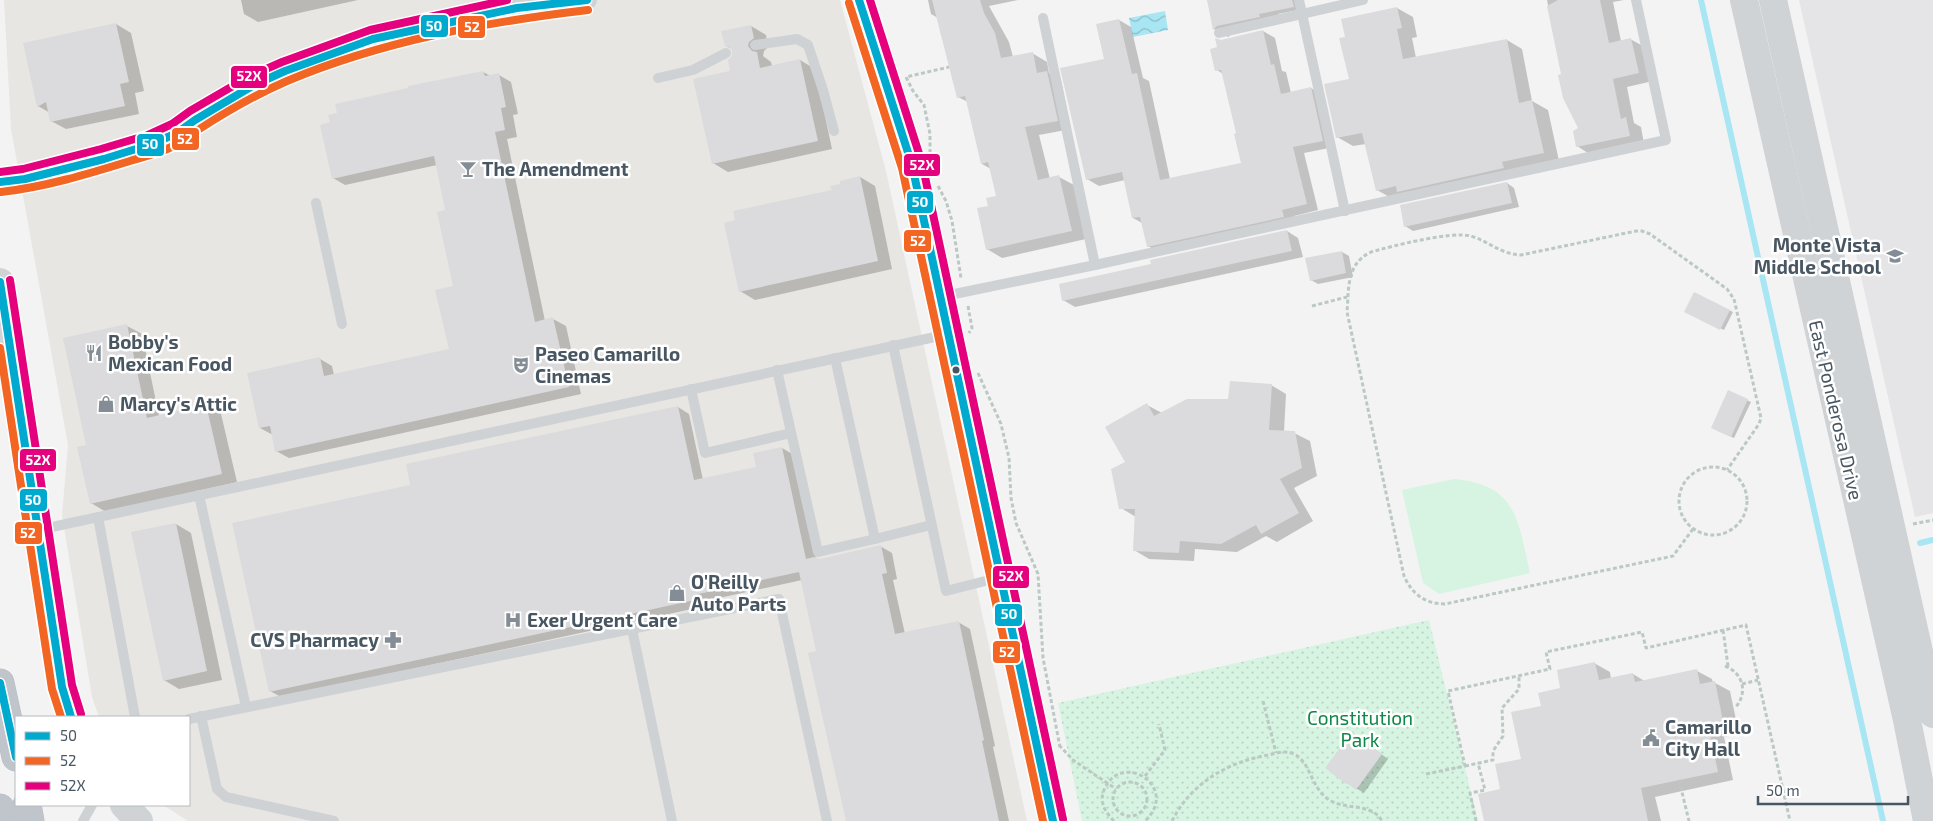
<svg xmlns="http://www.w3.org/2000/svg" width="1933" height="821" font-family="'Exo 2',sans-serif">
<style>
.commercial{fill:#e8e6e2}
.education{fill:#e5e4e6}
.grass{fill:url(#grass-dots)}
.garden{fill:#d6f4e1}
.water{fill:url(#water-waves)}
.shadow{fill:#0003}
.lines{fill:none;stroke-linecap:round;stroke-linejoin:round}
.stream{stroke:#a8e6f4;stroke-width:6}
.building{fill:#dbdbdd}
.motorway-casing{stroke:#b8bdc3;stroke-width:29}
.path{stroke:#bbc9c4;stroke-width:3;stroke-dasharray:4 2.5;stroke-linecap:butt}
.service{stroke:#cfd2d4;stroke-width:10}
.minor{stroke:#cfd2d4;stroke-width:20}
.secondary{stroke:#cfd3d5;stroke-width:28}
.motorway{stroke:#bfc5ca;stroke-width:28}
.bus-1-casing{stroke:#fff;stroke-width:11}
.bus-2-casing{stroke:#fff;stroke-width:11}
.bus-3-casing{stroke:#fff;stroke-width:11}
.bus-1{stroke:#00a9ce;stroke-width:8}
.bus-2{stroke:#f26522;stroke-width:8}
.bus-3{stroke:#e5007d;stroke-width:8}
.bus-dot{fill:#485662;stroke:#fff;stroke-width:2}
.labels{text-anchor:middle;stroke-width:5;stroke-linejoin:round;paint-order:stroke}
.poi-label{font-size:19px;font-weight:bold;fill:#485662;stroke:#fff;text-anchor:start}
.street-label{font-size:19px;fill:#485662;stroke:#fff}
.park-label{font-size:19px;fill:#0e8748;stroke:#fff}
.line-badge{stroke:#fff;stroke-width:2}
.badge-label{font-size:14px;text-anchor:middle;font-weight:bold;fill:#fff}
</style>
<defs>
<pattern id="grass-dots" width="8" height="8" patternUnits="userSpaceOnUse" patternTransform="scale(1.25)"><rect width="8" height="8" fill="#d6f4e1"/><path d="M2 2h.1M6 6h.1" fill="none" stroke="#b9d3c4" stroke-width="1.8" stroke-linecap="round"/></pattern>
<pattern id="water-waves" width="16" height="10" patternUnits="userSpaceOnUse" patternTransform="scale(1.25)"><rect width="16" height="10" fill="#a8e6f4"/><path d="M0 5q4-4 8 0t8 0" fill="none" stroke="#8bbdc9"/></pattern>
</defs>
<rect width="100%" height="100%" fill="#f4f3f3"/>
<polygon class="commercial" points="4,0 840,0 886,171 1027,821 188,821 163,805 189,805 189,717 99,717 92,697 62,515 68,445 11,129"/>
<polygon class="education" points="1799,0 1933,0 1933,513 1915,517"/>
<polygon class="grass" points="1429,620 1478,821 1082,821 1058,703"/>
<path class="garden" d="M1454,479C1518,485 1518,521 1530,573L1439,594L1423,583L1402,490Z"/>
<polygon class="water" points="1165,11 1168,30 1133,37 1129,18"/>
<g class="shadow">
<polygon points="241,0 358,0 258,22 244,14"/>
<polygon points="928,0 1018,0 989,6 1009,42 1013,57 1032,53 1047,62 1049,73 1061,80 1071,129 1039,135 1050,179 1059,177 1074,185 1086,239 1002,258 987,249 989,207 998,197 991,169 982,164 968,102 958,97 938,18 931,14"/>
<polygon points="1208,0 1296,0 1298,10 1278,14 1279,21 1232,34 1228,37 1214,29"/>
<polygon points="1547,0 1624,0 1613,2 1621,41 1630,39 1645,47 1653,81 1627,87 1634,123 1641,127 1644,144 1591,155 1577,146 1580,129 1562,74"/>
<polygon points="1397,8 1413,17 1417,37 1412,38 1416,58 1507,40 1522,49 1532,101 1548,110 1559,161 1393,199 1377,190 1366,144 1353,146 1337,137 1350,80 1346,38"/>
<polygon points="1119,20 1131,27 1143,78 1149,81 1170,179 1243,164 1238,134 1223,74 1217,70 1218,48 1221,41 1263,31 1275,38 1282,71 1286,72 1291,93 1311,88 1323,95 1334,147 1304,153 1318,210 1294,216 1295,223 1160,253 1148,246 1142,223 1133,218 1125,180 1099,186 1087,179 1105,60"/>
<polygon points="116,24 131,33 144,91 135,93 139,114 66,129 51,121 50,113 38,106 25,44"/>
<polygon points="751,26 766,35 768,47 764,51 763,56 771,62 772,66 800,60 815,69 832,149 728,172 713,163 733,57 734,50 726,46"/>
<polygon points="483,72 491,76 499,75 511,82 518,114 513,115 517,137 507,139 545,321 553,319 566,326 581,394 289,458 276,451 273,435 260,428 320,359 332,366 334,375 450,350 454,287 446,211 437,165 345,185 333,178"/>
<polygon points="860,177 875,186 892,269 755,300 740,291"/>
<polygon points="1507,183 1514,188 1519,207 1413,231 1405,226"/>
<polygon points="1287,231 1298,238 1303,257 1075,307 1063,300 1152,265"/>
<polygon points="1342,252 1349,256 1353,277 1318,284 1311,280"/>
<polygon points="1695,293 1733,312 1724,330 1686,311"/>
<polygon points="127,326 142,334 159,416 206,405 221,414 237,482 106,512 91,503 88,446"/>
<polygon points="1271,385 1286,394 1284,432 1294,433 1310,441 1317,476 1294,488 1313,521 1277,542 1266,536 1237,552 1195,549 1194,561 1149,559 1134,550 1136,517 1121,508 1127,462 1147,405 1162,413 1230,401"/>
<polygon points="1729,392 1751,402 1734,438 1716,430"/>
<polygon points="678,407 689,414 703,480 758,468 782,448 794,455 816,559 820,560 880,546 892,553 897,579 893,580 905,634 958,622 970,629 995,746 993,747 1009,821 847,821 817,652 802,580 705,601 706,606 281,697 270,691 412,486"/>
<polygon points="176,524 191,533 222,680 179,689 164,680"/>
<polygon points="1594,663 1610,672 1611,679 1633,674 1646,682 1697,671 1712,679 1713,683 1715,683 1730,691 1739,734 1724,737 1733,780 1655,797 1661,821 1485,821 1502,790 1523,760 1542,707"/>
<polygon points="1359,738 1388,759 1364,793 1347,783"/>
</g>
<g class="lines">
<g class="stream">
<polyline points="1701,0 1883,821"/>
<polyline points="1920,543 1933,540"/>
</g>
</g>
<g class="building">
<polygon points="932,0 980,0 984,13 995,33 1001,58 1033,52 1037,73 1047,71 1058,121 1025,127 1038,180 1059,175 1072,231 986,250 977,208 988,206 986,198 996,196 988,162 981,164 965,96 957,98"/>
<polygon points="1207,0 1292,0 1294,7 1259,14 1260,17 1217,26 1213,30"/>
<polygon points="1558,0 1600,0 1609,43 1631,38 1639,73 1613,79 1621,119 1626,117 1630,136 1576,147 1573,131 1578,128 1563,98 1558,75 1561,74 1547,6"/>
<polygon points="1397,7 1402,28 1397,29 1403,59 1507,39 1519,103 1532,100 1544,153 1502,162 1504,168 1397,192 1396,186 1376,191 1362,133 1336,138 1324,84 1349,79 1339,38 1345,37 1341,19"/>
<polygon points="1119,19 1132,74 1137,73 1160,180 1241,163 1234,134 1236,133 1221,70 1215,71 1210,49 1217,47 1215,38 1221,40 1263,30 1271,65 1274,64 1281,94 1311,87 1323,141 1293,147 1307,204 1282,210 1284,217 1147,247 1140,217 1132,218 1122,172 1086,180 1060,68 1104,59 1096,24"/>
<polygon points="116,23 129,82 120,84 125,106 50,122 46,102 37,107 23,43"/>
<polygon points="751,25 754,38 749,42 748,46 752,51 757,52 760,68 800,59 818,141 712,164 693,79 730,71 728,60 732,56 732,50 729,47 725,46 721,31"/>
<polygon points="483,71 485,76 499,73 506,107 501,108 505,130 495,132 535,322 553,317 569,387 275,452 270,426 259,428 247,373 320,357 324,376 449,349 435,290 453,286 437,212 445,210 434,156 332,179 320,125 330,122 328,115 337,113 335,104 408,88 408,86"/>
<polygon points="860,176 878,261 739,292 724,223 735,220 733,211 832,190 830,186 840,184 840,181"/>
<polygon points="1507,182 1512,203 1404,227 1400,205"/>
<polygon points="1287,230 1292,251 1062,301 1059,284 1151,264 1150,260"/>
<polygon points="1342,251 1346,273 1310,281 1305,258"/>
<polygon points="1694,292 1730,310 1720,330 1684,312"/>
<polygon points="127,324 147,418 206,404 222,474 90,504 77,447 86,445 63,338"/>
<polygon points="1230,381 1272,384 1269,430 1295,431 1302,468 1280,479 1299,513 1261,534 1256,525 1221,544 1180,541 1179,553 1133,551 1135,509 1119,509 1111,469 1125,462 1105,427 1147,403 1154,416 1187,399 1228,399"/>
<polygon points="1728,390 1748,399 1731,437 1711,428"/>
<polygon points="678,406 694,480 756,467 753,453 782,447 806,559 814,557 820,559 881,545 887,573 882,574 895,634 959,621 984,740 982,741 999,821 846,821 808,653 816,651 799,572 694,595 695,600 269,692 232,523 410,485 406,464"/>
<polygon points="176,523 207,671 163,681 131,532"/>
<polygon points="1595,662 1599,680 1633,673 1635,682 1697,669 1700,684 1715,681 1724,726 1709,729 1718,772 1641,788 1648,821 1484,821 1478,794 1500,789 1495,764 1521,759 1511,712 1541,706 1538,693 1560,688 1557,670"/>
<polygon points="1352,732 1382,754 1356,790 1347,783 1346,784 1325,768"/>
</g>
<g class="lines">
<g class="motorway-casing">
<g id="motorway">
<polyline points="0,683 16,757"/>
<polyline points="27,805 30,821"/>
<polyline points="0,808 2,821"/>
</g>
</g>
<g class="path">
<polyline points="930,153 930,134 924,105 913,91 906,77 949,67"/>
<polyline points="938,186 946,201 952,221 961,278"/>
<polyline points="968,306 972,328 969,333"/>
<polyline points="1312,306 1347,297"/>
<polyline points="978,373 1001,424 1009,458 1011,498 1016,523 1038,574 1043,658 1060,747"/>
<circle cx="1713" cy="501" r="34"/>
<polyline points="1913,524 1933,520"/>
<path d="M1693,529L1673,556L1445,604C1425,604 1412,594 1404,576L1347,312C1349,288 1346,264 1371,252C1392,246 1451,231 1471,236C1490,242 1500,254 1521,255L1636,231H1642L1650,234L1727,289L1734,299L1761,418L1759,424L1727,470"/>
<polyline points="1723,630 1728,666"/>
<path d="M1725,666C1743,673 1748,692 1736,707"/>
<polyline points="1742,684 1758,680"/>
<polyline points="1263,701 1276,753"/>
<polyline points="1059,745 1073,760 1116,789"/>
<polyline points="1465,766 1493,760 1493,751 1503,736 1502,708 1519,689 1519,676"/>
<polyline points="1426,774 1465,766 1448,691 1550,669 1546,652 1642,632 1646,648 1746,625 1790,821"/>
<polyline points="1145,776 1165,750 1159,724"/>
<polyline points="1679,780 1689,821"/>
<circle cx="1130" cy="799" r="17"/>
<path d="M1114,821C1105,812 1099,802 1104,790C1121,749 1181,787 1145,821"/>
<path d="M1172,821C1191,783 1228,762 1268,755C1278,753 1285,750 1294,754C1312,763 1310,789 1331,801C1348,810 1372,803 1382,821"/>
<polyline points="1476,821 1470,793 1485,790 1478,763"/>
</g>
<g class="service">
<polyline points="1299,0 1345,211"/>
<polyline points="1043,18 1095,265"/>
<polyline points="1219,33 1363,0"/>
<polyline points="755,45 797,39 808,45 823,90 834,131"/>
<polyline points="658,78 693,70 726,53"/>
<polyline points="316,203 342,324"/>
<polyline points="940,297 1095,265 1666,140 1636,0"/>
<polyline points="893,345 946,591 1001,577"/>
<polyline points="835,358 875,539 931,525"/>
<polyline points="777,370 818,552 875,539"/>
<polyline points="691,389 705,453 791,433"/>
<polyline points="199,495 246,707"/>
<polyline points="98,517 135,717"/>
<polyline points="38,530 949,334"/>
<polyline points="632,629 672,821"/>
<polyline points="201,716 217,789 226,797 334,821"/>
<polyline points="189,719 779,599 827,821"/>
<polyline points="83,821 92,805"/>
</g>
<g class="minor">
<polyline points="859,0 912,165 1053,821"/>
<polyline points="0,182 25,179 104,159 152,144 177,133 195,120 254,85 285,71 373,39 517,8 587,0"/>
</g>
<g class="secondary">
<polyline points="1744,0 1907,720 1927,821"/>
<polyline points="1773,0 1933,714"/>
<polyline points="0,282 62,687 71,717"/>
<polyline points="124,805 139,821"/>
</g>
<use href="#motorway" class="motorway"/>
<g class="bus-1-casing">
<g id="bus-1">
<polyline points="859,0 912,165 1053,821"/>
<polyline points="0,182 25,179 104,159 152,144 177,133 195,120 254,85 285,71 373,39 517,8 587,0"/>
<polyline points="0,282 62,687 71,717"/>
<polyline points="0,683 16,757"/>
</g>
</g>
<g class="bus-2-casing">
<g id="bus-2">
<polyline points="849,3 902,168 1043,821"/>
<path d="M1,192C45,187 88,174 130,161C147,156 167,151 183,141C189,137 195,132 201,128C229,110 257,94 287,81C382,41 486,22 588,10"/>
<polyline points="0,348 52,689 61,717"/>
</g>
</g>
<g class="bus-3-casing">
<g id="bus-3">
<polyline points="870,0 922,163 1063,819"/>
<polyline points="0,172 23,169 101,149 148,135 172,124 190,111 250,76 282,62 370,30 507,0"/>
<polyline points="10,280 72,685 81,714"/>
</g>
</g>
<use href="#bus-1" class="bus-1"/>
<use href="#bus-2" class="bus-2"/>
<use href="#bus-3" class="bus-3"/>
</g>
<defs>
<g id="bar-bare" transform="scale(1.35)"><path d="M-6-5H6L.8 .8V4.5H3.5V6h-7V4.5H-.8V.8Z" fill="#848d95" stroke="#fff" stroke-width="2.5" paint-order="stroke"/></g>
<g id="school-bare" transform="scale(1.35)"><path d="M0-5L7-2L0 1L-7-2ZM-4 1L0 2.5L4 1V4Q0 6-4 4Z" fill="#848d95" stroke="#fff" stroke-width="2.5" paint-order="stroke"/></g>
<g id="restaurant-bare" transform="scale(1.35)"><path d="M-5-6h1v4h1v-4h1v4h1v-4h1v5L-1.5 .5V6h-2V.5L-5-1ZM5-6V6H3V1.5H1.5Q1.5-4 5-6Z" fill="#848d95" stroke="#fff" stroke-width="2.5" paint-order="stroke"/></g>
<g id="theatre-bare" transform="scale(1.35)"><path d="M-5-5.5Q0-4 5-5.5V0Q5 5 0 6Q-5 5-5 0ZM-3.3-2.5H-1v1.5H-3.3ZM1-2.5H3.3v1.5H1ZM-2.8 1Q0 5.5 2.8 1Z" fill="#848d95" stroke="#fff" stroke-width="2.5" paint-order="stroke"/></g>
<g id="shop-bare" transform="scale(1.35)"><path d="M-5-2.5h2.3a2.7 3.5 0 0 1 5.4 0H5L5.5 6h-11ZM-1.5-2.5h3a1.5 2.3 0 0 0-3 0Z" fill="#848d95" stroke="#fff" stroke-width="2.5" paint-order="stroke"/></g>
<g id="hospital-bare" transform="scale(1.35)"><path d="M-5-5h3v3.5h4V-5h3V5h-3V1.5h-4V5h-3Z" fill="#848d95" stroke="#fff" stroke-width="2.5" paint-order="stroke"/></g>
<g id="pharmacy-bare" transform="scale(1.35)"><path d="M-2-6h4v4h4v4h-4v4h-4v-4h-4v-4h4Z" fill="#848d95" stroke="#fff" stroke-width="2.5" paint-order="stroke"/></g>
<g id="civic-bare" transform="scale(1.35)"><path d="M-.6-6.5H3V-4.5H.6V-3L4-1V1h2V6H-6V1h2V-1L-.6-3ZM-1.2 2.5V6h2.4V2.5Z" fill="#848d95" stroke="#fff" stroke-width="2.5" paint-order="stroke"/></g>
</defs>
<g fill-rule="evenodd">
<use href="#bar-bare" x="468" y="169"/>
<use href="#school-bare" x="1895" y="256"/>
<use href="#restaurant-bare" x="94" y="353"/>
<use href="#theatre-bare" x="521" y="365"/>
<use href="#shop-bare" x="106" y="404"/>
<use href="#shop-bare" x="677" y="593"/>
<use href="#hospital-bare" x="513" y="620"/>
<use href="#pharmacy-bare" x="393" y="640"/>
<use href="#civic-bare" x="1651" y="738"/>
</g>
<circle class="bus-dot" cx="956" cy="370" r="4.5"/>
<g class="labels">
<g class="poi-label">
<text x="482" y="176">The Amendment</text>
<text x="1881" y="252" text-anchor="end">Monte Vista<tspan x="1881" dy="22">Middle School</tspan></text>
<text x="108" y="349">Bobby's<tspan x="108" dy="22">Mexican Food</tspan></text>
<text x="535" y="361">Paseo Camarillo<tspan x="535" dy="22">Cinemas</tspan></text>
<text x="120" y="411">Marcy's Attic</text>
<text x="691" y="589">O'Reilly<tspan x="691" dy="22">Auto Parts</tspan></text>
<text x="527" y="627">Exer Urgent Care</text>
<text x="379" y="647" text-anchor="end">CVS Pharmacy</text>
<text x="1665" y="734">Camarillo<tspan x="1665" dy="22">City Hall</tspan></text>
</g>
<g class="street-label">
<text transform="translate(1836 410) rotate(77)" y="7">East Ponderosa Drive</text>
</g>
<g class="park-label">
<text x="1360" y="725">Constitution<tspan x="1360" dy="22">Park</tspan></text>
</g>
</g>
<g class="line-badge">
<rect x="420" y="14" width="29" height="24" rx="5" fill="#00a9ce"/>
<rect x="457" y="15" width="29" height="24" rx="5" fill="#f26522"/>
<rect x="230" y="65" width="38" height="24" rx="5" fill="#e5007d"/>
<rect x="171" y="127" width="29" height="24" rx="5" fill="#f26522"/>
<rect x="136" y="133" width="29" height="24" rx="5" fill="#00a9ce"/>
<rect x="903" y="153" width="38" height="24" rx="5" fill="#e5007d"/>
<rect x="906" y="190" width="28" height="24" rx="5" fill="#00a9ce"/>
<rect x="903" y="229" width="29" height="24" rx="5" fill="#f26522"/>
<rect x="19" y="448" width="38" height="24" rx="5" fill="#e5007d"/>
<rect x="19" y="488" width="29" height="24" rx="5" fill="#00a9ce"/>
<rect x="14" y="521" width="29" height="24" rx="5" fill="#f26522"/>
<rect x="992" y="565" width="38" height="24" rx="5" fill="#e5007d"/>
<rect x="994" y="603" width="29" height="24" rx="5" fill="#00a9ce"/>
<rect x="992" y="640" width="29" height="24" rx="5" fill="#f26522"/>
</g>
<g class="badge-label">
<text x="434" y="31">50</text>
<text x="472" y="32">52</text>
<text x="249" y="81">52X</text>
<text x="185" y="144">52</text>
<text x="150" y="149">50</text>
<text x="922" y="170">52X</text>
<text x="920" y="207">50</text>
<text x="918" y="246">52</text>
<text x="38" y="465">52X</text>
<text x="33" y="505">50</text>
<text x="28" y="538">52</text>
<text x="1011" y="581">52X</text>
<text x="1009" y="619">50</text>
<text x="1007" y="657">52</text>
</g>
<rect x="15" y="716" width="175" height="90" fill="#ffffff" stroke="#b6bbc0"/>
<rect x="25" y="732" width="25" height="8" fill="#00a9ce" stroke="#b6bbc0"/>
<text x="60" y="741" font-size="15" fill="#485662">50</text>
<rect x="25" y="757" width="25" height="8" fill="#f26522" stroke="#b6bbc0"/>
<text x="60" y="766" font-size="15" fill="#485662">52</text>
<rect x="25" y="782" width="25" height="8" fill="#e5007d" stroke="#b6bbc0"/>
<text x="60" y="791" font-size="15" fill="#485662">52X</text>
<path d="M1758 796v8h150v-8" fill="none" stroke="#485662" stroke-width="2.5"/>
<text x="1766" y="796" font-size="15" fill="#485662" stroke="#ffffff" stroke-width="4" paint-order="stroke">50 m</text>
</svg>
